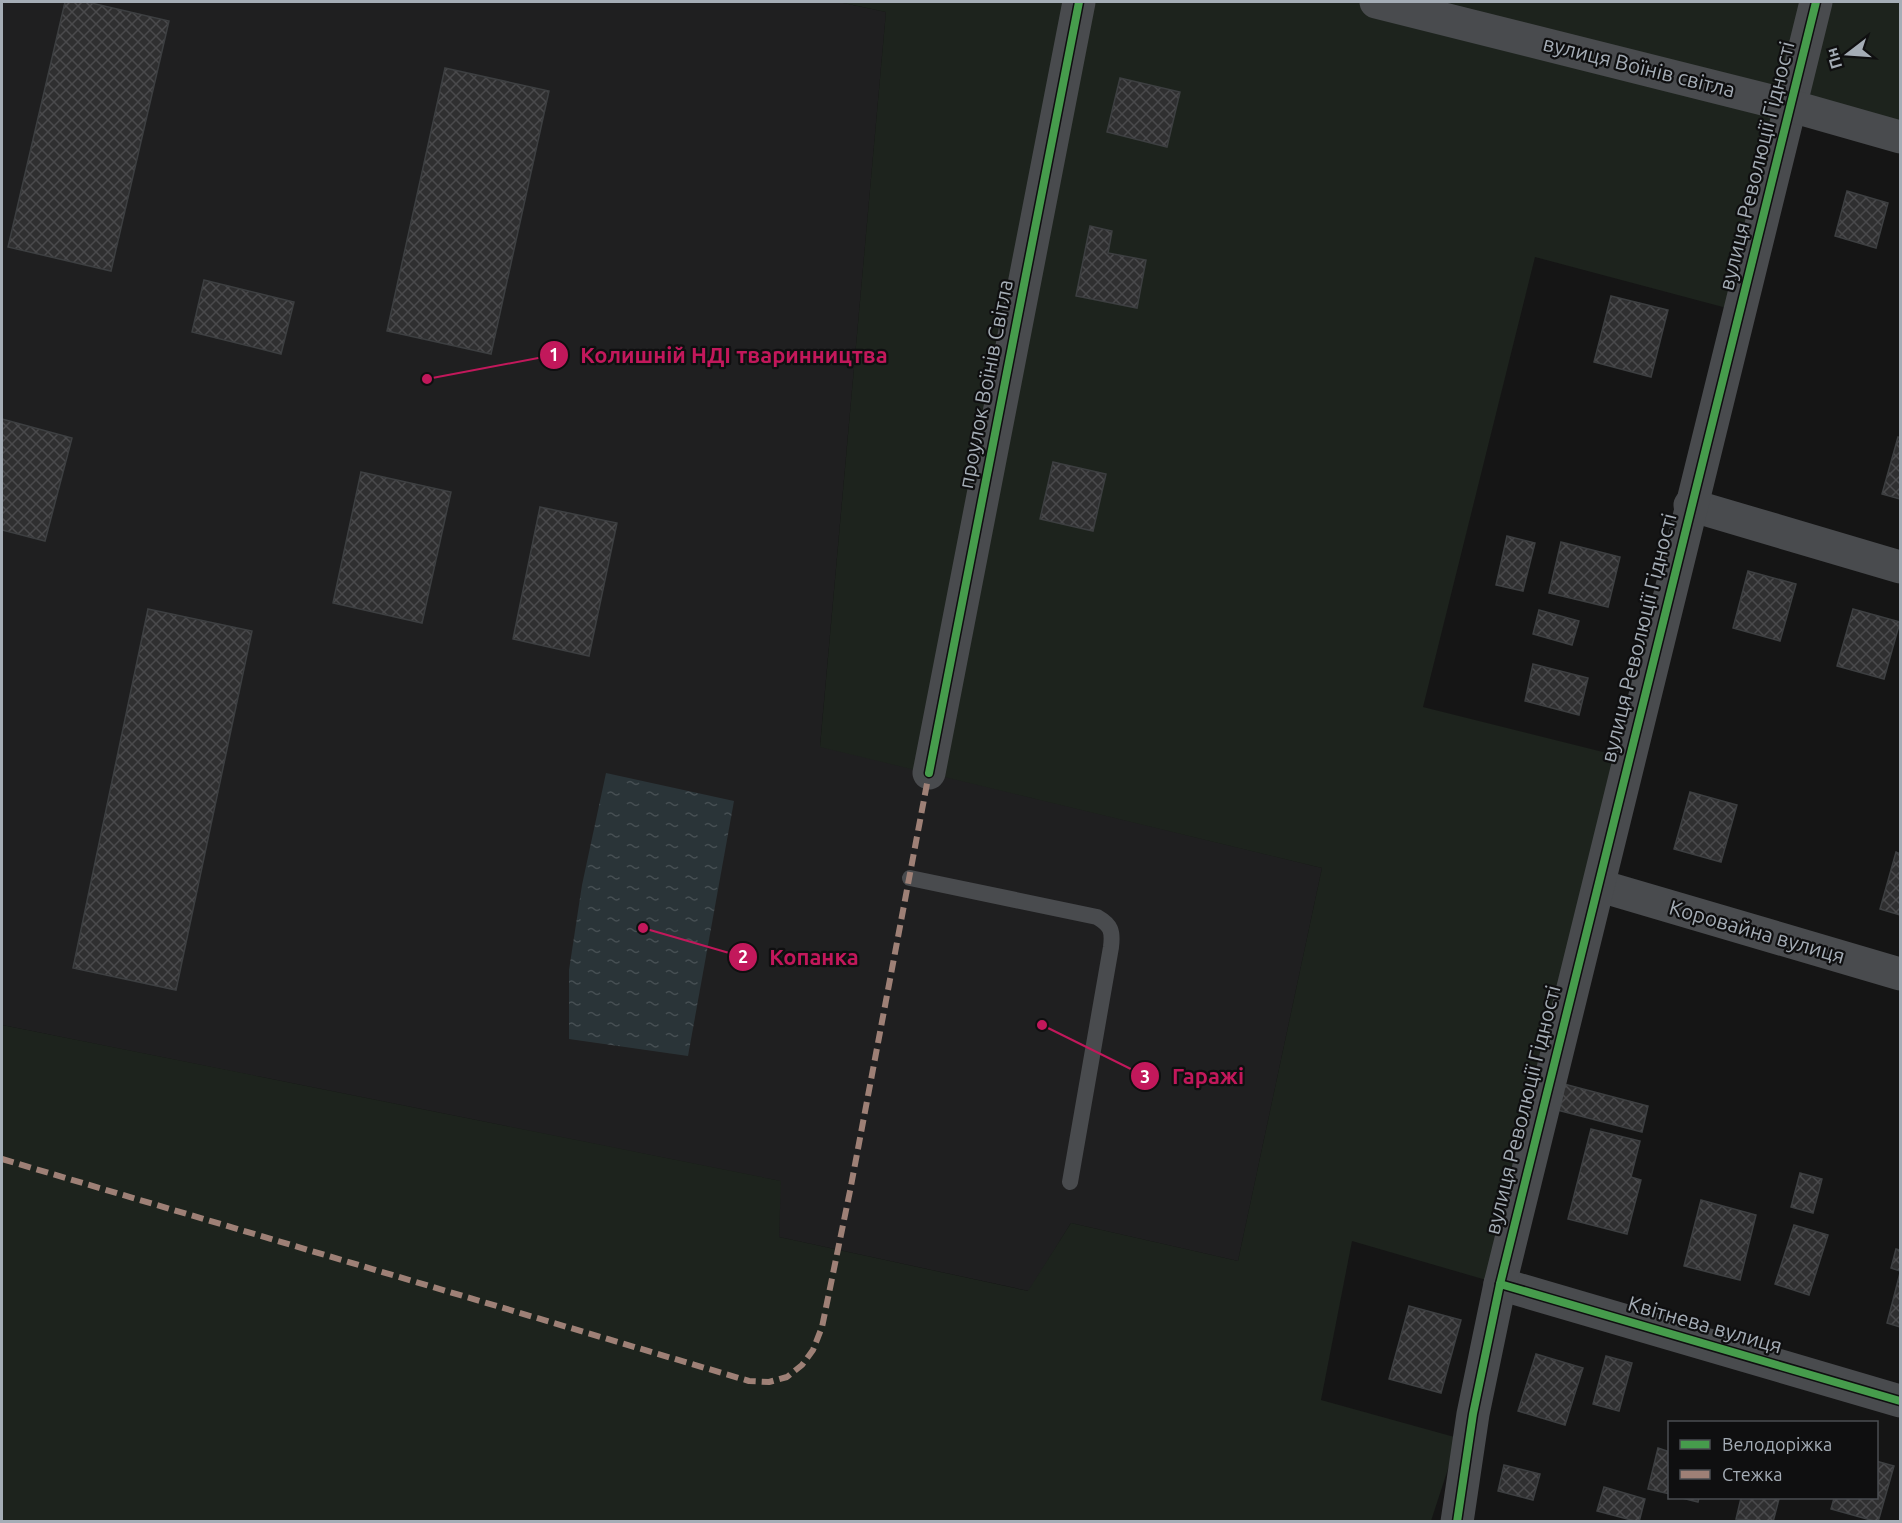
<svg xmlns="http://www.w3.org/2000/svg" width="1902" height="1523" font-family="Ubuntu,sans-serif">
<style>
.built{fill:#1f1f20}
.green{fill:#1d231d}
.water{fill:url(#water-ripples)}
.building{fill:url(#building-cross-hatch);stroke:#3d3f41;stroke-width:1.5}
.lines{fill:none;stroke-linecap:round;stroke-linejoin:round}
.service{stroke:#494b4e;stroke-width:16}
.minor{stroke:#494b4e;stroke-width:33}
.tertiary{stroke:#494b4e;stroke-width:33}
.quiet{stroke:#9e8076;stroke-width:6;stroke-dasharray:12 6;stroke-linecap:butt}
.cycleway-casing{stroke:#0f0f10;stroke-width:11}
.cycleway{stroke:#469c4c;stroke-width:8}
.labels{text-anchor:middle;stroke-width:4.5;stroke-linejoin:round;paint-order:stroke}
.street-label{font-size:21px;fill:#a5adb6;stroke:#0f0f10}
.leader{fill:none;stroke:#c2185b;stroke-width:2}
.callout-dot{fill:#c2185b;stroke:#0f0f10;stroke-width:2}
.mark-label{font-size:18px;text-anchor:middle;font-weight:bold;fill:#fff}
.callout-label{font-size:22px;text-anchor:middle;font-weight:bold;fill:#c2185b;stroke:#0f0f10;stroke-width:4.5;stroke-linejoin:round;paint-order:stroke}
</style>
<defs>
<pattern id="water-ripples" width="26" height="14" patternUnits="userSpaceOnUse" patternTransform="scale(1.5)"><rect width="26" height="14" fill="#2a3438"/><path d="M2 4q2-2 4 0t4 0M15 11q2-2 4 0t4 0" fill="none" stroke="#464f53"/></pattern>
<pattern id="building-cross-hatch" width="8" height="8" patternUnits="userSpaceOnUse" patternTransform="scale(1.5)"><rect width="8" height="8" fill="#2f2f30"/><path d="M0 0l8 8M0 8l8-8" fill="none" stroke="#4a4a4c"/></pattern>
</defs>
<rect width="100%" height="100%" fill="#151515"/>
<polygon class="built" points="2,2 839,2 886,12 820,746 1322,868 1238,1261 1071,1223 1029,1291 779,1237 780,1181 2,1025"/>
<polygon class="green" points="839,2 1900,2 1900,128 1790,109 1738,311 1535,257 1423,707 1627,758 1500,1284 1352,1241 1321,1400 1458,1438 1431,1521 2,1521 2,1025 781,1181 779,1237 1028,1291 1071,1223 1238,1261 1322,868 820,747 886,12"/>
<polygon class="water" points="606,773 734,801 688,1056 569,1039 569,970 582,885"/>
<g class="building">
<polygon points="65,2 87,2 169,21 111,271 8,247"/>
<polygon points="445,68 549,91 491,354 387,331"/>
<polygon points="1120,78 1180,92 1167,147 1107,132"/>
<polygon points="1847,191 1888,203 1876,248 1835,236"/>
<polygon points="1090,226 1112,231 1108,253 1146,260 1137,308 1076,296"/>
<polygon points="204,280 294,302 281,354 192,332"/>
<polygon points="1611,296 1668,310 1651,377 1594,362"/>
<polygon points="2,419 72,438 45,541 2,530"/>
<polygon points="1898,437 1900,438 1900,499 1882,494"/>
<polygon points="1053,462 1106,474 1093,531 1040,519"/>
<polygon points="361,472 451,492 422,623 333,603"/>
<polygon points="540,507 617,523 589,656 513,639"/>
<polygon points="1507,536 1535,543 1523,591 1496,585"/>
<polygon points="1561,542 1620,557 1608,607 1549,593"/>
<polygon points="1748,571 1796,584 1780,641 1733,628"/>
<polygon points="148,609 252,631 176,990 73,968"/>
<polygon points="1853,609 1900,622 1884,679 1837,666"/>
<polygon points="1539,610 1579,621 1572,645 1533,634"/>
<polygon points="1533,664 1588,678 1579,715 1525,701"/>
<polygon points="1690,792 1737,805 1721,862 1674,849"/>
<polygon points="1896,852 1900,854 1900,915 1880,909"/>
<polygon points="1564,1084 1648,1106 1642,1132 1557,1110"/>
<polygon points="1591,1129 1640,1141 1631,1177 1641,1180 1627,1234 1568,1219"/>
<polygon points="1800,1173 1822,1179 1813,1213 1791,1207"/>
<polygon points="1701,1200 1756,1215 1740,1280 1684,1266"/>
<polygon points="1794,1225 1828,1235 1809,1295 1775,1284"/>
<polygon points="1896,1249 1900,1250 1900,1271 1891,1268"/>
<polygon points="1900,1273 1900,1327 1887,1323"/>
<polygon points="1409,1306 1461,1320 1441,1393 1389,1379"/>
<polygon points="1536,1354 1583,1368 1565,1425 1518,1411"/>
<polygon points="1606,1356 1632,1363 1619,1411 1593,1404"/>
<polygon points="1658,1448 1670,1452 1670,1494 1648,1489"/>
<polygon points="1876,1461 1894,1466 1878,1522 1831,1509 1834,1498 1876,1498"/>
<polygon points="1504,1465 1540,1474 1533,1500 1498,1491"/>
<polygon points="1604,1487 1645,1499 1639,1522 1597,1511"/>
<polygon points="1682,1498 1699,1498 1698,1502"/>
<polygon points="1741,1498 1779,1499 1773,1522 1736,1519"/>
</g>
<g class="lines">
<path class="service" d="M910,878L1097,917C1111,925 1113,931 1111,947L1070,1182"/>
<g class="minor">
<polyline points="1690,505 1900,567"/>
<polyline points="929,773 1079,2"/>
<polyline points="1614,890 1900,974"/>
<polyline points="1500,1284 1900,1401"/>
<polyline points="1457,1522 1473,1414 1500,1284 1816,2"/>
</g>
<polyline class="tertiary" points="1376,2 1791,106 1900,137"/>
<polyline class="quiet" points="2,1159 749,1381 769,1382 787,1377 802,1365 813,1350 822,1327 850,1191 929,773"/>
<g class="cycleway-casing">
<g id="cycleway">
<polyline points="929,773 1079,2"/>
<polyline points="1500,1284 1900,1401"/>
<polyline points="1457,1522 1473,1414 1500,1284 1816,2"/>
</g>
</g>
<use href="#cycleway" class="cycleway"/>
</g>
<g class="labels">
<g class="street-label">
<text transform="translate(1639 67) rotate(14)" y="7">вулиця Воїнів світла</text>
<text transform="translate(1757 166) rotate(-76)" y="7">вулиця Революції Гідності</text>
<text transform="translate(986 384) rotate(-79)" y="7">проулок Воїнів Світла</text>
<text transform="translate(1639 638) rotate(-76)" y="7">вулиця Революції Гідності</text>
<text transform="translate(1757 932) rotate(16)" y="7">Коровайна вулиця</text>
<text transform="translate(1523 1110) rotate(-76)" y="7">вулиця Революції Гідності</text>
<text transform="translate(1705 1325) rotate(16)" y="7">Квітнева вулиця</text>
</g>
</g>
<path class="leader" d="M427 379L554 355M643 928L743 957M1042 1025L1145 1076"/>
<g class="callout-dot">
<circle cx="427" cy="379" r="6"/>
<circle cx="643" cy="928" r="6"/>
<circle cx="1042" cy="1025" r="6"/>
<circle cx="554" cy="355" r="15"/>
<circle cx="743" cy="957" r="15"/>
<circle cx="1145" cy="1076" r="15"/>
</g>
<g class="mark-label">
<text x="554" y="361">1</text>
<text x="743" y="963">2</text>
<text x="1145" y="1083">3</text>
</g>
<g class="callout-label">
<text x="734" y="363">Колишній НДІ тваринництва</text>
<text x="814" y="965">Копанка</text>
<text x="1208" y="1084">Гаражі</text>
</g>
<rect width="1902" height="1523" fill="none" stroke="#a5adb6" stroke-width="6"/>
<rect x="1668" y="1421" width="210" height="78" fill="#0f0f10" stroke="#4b4e52" stroke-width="1.5"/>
<rect x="1680" y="1440" width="30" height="9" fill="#469c4c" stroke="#4b4e52" stroke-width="1.5"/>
<text x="1722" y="1451" font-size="18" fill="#a5adb6">Велодоріжка</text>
<rect x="1680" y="1470" width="30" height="9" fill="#9e8076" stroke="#4b4e52" stroke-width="1.5"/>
<text x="1722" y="1481" font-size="18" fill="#a5adb6">Стежка</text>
<g transform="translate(1848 54) rotate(253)" stroke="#0f0f10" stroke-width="4.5" paint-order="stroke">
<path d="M0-4.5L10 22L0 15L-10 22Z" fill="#a5adb6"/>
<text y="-9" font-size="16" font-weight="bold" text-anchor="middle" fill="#a5adb6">Пн</text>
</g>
</svg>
